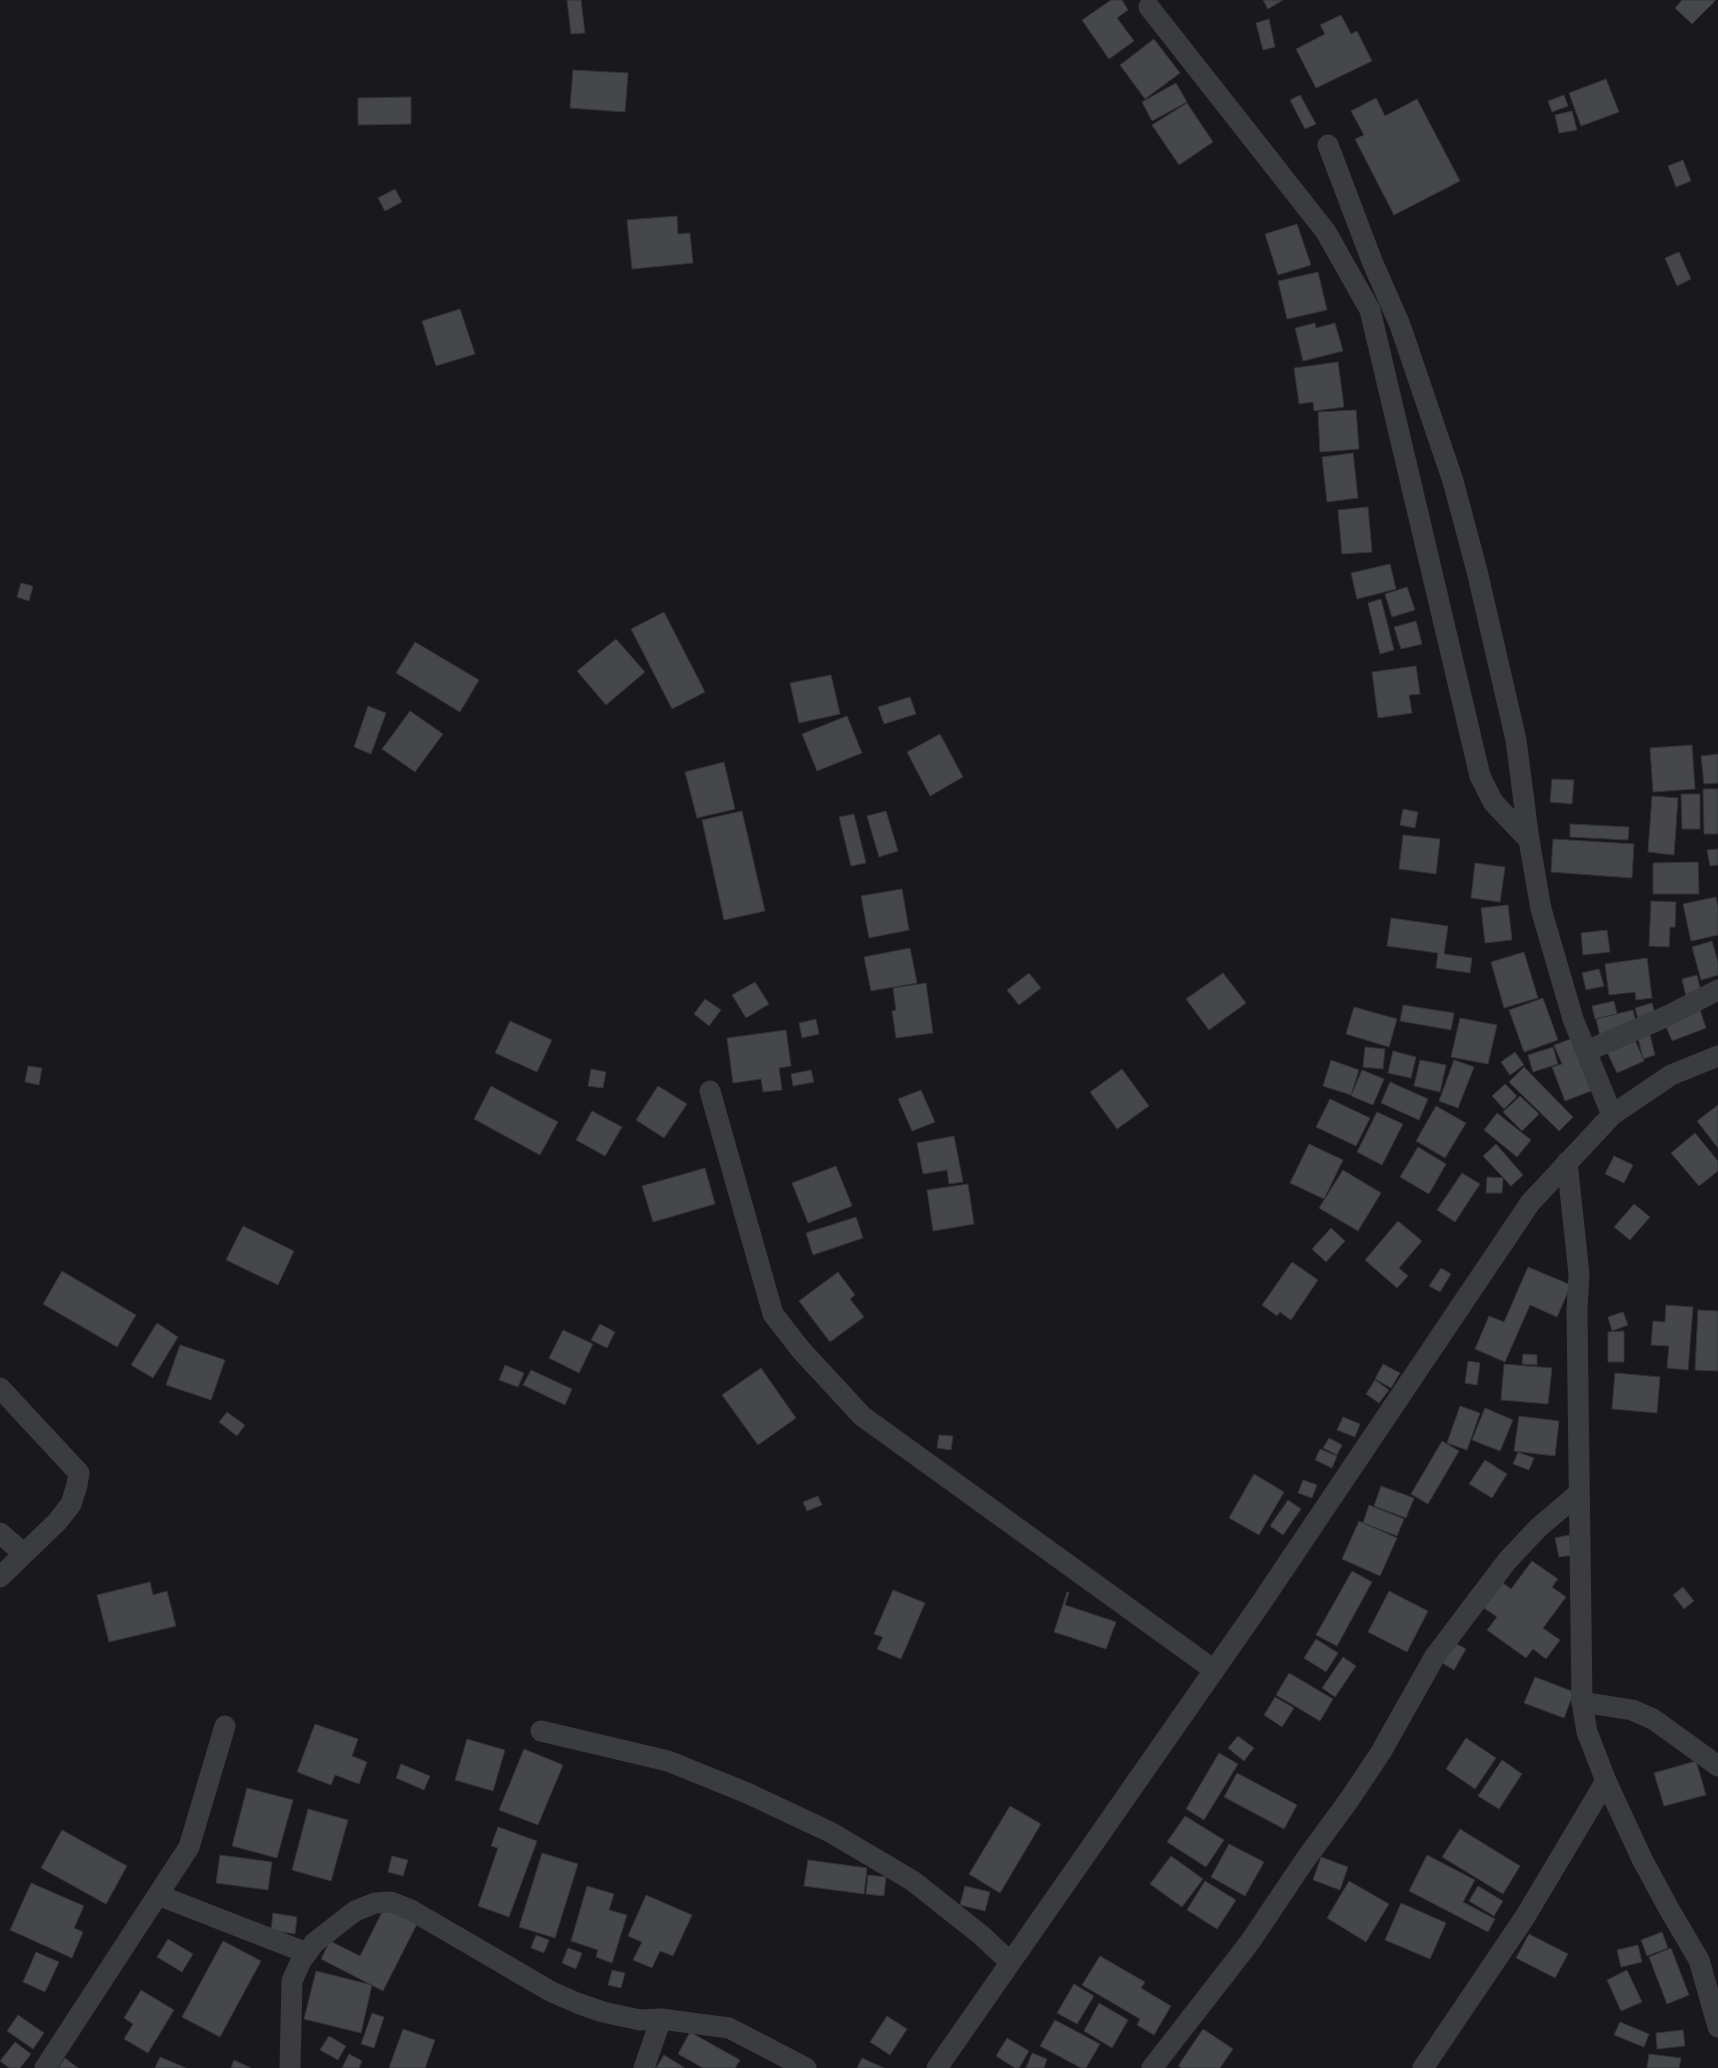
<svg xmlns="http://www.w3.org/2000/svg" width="1718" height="2068" font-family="Raleway,sans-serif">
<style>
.building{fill:#45474b;stroke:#333437}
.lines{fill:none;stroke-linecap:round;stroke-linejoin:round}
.minor{stroke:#3a3c40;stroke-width:21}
</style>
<rect width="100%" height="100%" fill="#19191b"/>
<g class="building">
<polygon points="567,0 581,0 585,33 571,34"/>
<polygon points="1111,0 1122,0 1128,10 1117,18 1134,41 1109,59 1082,20"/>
<polygon points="1263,0 1283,0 1268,9"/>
<polygon points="1682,0 1715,0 1715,1 1692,24 1675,8"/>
<polygon points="1341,15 1351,34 1357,31 1372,61 1316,88 1296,49 1325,34 1320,25"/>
<polygon points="1269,19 1275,47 1263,50 1256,23"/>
<polygon points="1154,39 1180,73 1145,99 1120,65"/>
<polygon points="573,70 628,73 625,112 570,108"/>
<polygon points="1606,79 1619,112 1581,126 1569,93"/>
<polygon points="1176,83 1187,102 1152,121 1142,102"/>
<polygon points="1300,95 1316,124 1305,129 1290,100"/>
<polygon points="1564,95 1568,106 1552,112 1548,101"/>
<polygon points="411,97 411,124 358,125 358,98"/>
<polygon points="1376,98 1385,116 1417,99 1460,181 1394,215 1355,139 1364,135 1351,111"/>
<polygon points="1187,103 1213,142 1179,165 1152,125"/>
<polygon points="1572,111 1577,130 1559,133 1555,115"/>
<polygon points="1683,160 1691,181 1676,187 1668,166"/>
<polygon points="395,189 402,202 385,211 378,198"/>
<polygon points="677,216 678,234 690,233 693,263 632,269 627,220"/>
<polygon points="1297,224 1311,265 1278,275 1265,234"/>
<polygon points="1679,252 1691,279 1677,286 1665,258"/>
<polygon points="1318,272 1327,310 1287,319 1278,281"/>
<polygon points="460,309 475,354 436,366 422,321"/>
<polygon points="1315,323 1316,328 1335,323 1343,351 1303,361 1295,328"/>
<polygon points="1338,362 1344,407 1314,411 1313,402 1299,404 1294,368"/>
<polygon points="1356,410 1359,449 1320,452 1318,412"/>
<polygon points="1353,453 1358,498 1327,502 1322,457"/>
<polygon points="1368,507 1372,552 1342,554 1338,510"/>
<polygon points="1390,564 1396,589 1357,599 1351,573"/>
<polygon points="21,583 33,586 29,601 17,597"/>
<polygon points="1407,587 1415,610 1392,617 1385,594"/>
<polygon points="1381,599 1394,650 1380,654 1368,603"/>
<polygon points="664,612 705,692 672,709 631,629"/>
<polygon points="1416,621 1422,644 1401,649 1394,627"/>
<polygon points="616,639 645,672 606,705 577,671"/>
<polygon points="415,642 479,680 460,712 396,673"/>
<polygon points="1416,666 1420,694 1409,695 1412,713 1378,718 1372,672"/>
<polygon points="831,675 840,714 799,723 790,683"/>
<polygon points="910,697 916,714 884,724 878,707"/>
<polygon points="368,706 386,713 371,754 354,747"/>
<polygon points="410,711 443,734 415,772 382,749"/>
<polygon points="847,716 862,753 817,771 802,734"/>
<polygon points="940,734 963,777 930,796 907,752"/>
<polygon points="1692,745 1695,789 1653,792 1650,748"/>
<polygon points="1718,754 1718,783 1704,784 1701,756"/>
<polygon points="724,762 735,809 697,818 685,772"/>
<polygon points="1552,779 1574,780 1572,804 1550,802"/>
<polygon points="1703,789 1718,789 1718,834 1704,834"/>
<polygon points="1681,794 1700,794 1700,829 1682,829"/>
<polygon points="1652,796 1678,798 1674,855 1648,852"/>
<polygon points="1403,809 1418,812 1415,828 1400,825"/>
<polygon points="742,811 765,911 724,920 702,820"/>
<polygon points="886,811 898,851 879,857 867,816"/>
<polygon points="854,814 866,863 851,866 839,817"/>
<polygon points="1570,824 1629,827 1628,840 1570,837"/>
<polygon points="1403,835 1440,839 1436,874 1399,869"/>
<polygon points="1553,839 1634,844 1632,878 1551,872"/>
<polygon points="1718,849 1718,865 1710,866 1707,850"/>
<polygon points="1698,862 1699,894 1653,894 1653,863"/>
<polygon points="1475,863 1505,867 1500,902 1471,898"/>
<polygon points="902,889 909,930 869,938 861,896"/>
<polygon points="1716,897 1718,907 1718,935 1691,941 1683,904"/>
<polygon points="1651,901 1676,902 1675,927 1670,927 1669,947 1649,946"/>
<polygon points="1508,905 1512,940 1485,943 1481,908"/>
<polygon points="1391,918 1448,926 1444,954 1472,958 1470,973 1436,968 1438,953 1387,946"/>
<polygon points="1607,930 1610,952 1583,955 1581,933"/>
<polygon points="1712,941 1718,962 1718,975 1701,980 1692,947"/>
<polygon points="910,948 917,983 871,991 864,957"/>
<polygon points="1524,952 1538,998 1504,1008 1491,962"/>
<polygon points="1647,958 1652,998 1636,1000 1635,992 1609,995 1605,964"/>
<polygon points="1599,969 1604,986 1586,990 1582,973"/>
<polygon points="1029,973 1041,988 1019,1005 1007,990"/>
<polygon points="1223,973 1246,1003 1209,1030 1186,999"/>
<polygon points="1697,975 1701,992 1686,996 1682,979"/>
<polygon points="755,982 769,1004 746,1018 732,995"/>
<polygon points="926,983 933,1033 896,1038 892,1011 896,1010 893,988"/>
<polygon points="1543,998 1558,1040 1524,1052 1509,1010"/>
<polygon points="705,999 721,1010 709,1026 694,1014"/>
<polygon points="1614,1001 1617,1014 1595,1019 1592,1006"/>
<polygon points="1652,1003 1656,1018 1639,1023 1635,1008"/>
<polygon points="1403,1005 1454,1013 1451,1030 1400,1021"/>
<polygon points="1354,1007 1397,1019 1389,1047 1346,1034"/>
<polygon points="1633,1010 1637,1027 1600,1036 1596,1019"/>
<polygon points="1700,1010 1706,1028 1672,1041 1665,1024"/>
<polygon points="1460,1018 1497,1025 1488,1064 1451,1057"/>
<polygon points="816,1019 819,1034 802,1038 799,1023"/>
<polygon points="510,1021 552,1040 537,1072 495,1053"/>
<polygon points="786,1030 791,1066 779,1068 782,1090 763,1092 761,1079 733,1083 727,1038"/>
<polygon points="1650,1035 1655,1055 1643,1059 1638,1038"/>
<polygon points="1571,1039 1591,1091 1565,1101 1552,1067 1562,1064 1554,1045"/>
<polygon points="1635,1040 1644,1061 1617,1073 1607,1052"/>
<polygon points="1365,1047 1385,1049 1383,1069 1363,1067"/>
<polygon points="1553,1047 1558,1064 1533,1072 1528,1055"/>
<polygon points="1393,1051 1416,1057 1411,1078 1388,1073"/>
<polygon points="1515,1052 1524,1065 1510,1075 1501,1062"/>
<polygon points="1331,1060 1359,1070 1351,1095 1323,1086"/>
<polygon points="1420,1060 1446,1065 1440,1092 1414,1086"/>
<polygon points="1454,1060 1474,1067 1458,1108 1439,1101"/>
<polygon points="28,1066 42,1068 39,1085 25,1082"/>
<polygon points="1524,1067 1573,1117 1559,1131 1509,1082"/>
<polygon points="591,1069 606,1072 603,1088 588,1086"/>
<polygon points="1122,1069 1149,1106 1117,1129 1090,1092"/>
<polygon points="811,1070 814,1082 793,1086 791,1074"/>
<polygon points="1362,1070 1384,1079 1373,1105 1351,1096"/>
<polygon points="1390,1082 1428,1099 1419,1120 1381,1103"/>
<polygon points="1505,1084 1517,1096 1504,1109 1492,1096"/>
<polygon points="491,1086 558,1122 540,1155 474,1119"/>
<polygon points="658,1086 687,1104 664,1138 636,1120"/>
<polygon points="921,1090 935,1122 912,1131 898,1099"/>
<polygon points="1520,1096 1539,1114 1522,1131 1503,1112"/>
<polygon points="1330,1099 1370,1118 1356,1146 1316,1127"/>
<polygon points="1718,1105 1718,1148 1697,1121"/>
<polygon points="1436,1106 1466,1123 1445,1158 1416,1141"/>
<polygon points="592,1111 622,1127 605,1156 576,1140"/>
<polygon points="1377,1112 1403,1124 1382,1165 1357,1152"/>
<polygon points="1497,1113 1531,1140 1517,1157 1484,1130"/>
<polygon points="1695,1133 1718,1161 1718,1171 1699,1186 1671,1153"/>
<polygon points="954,1136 963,1182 949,1184 947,1170 923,1174 917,1143"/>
<polygon points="1309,1144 1343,1160 1324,1199 1290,1183"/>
<polygon points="1496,1144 1523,1175 1511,1186 1483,1156"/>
<polygon points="1418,1147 1446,1164 1429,1194 1400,1177"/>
<polygon points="1614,1156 1633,1165 1624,1183 1605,1174"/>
<polygon points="836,1166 852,1206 808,1223 792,1183"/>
<polygon points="705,1168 715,1204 653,1222 642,1186"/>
<polygon points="1343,1170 1381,1193 1358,1231 1319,1208"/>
<polygon points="1462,1173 1480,1184 1455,1222 1437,1210"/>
<polygon points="1487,1177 1503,1178 1502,1193 1486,1193"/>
<polygon points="968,1184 974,1224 933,1231 927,1190"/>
<polygon points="1634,1204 1650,1217 1630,1240 1614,1227"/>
<polygon points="856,1217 863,1238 813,1255 806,1233"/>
<polygon points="1398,1221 1422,1241 1399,1268 1408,1276 1397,1288 1365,1260"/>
<polygon points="243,1226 294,1251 278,1285 226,1260"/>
<polygon points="1331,1228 1345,1241 1326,1262 1312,1249"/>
<polygon points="1292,1262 1318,1280 1291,1320 1280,1312 1277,1316 1262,1305"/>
<polygon points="1528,1267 1571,1285 1557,1317 1530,1305 1505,1362 1475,1349 1489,1316 1504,1322"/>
<polygon points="1441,1268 1451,1274 1440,1292 1429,1286"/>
<polygon points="62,1271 136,1315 117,1347 43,1304"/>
<polygon points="838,1272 855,1295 850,1299 864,1317 830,1342 799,1301"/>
<polygon points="1666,1305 1693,1307 1688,1370 1667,1368 1669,1346 1651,1345 1653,1321 1665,1322"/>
<polygon points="1698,1310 1718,1311 1718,1371 1695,1370"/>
<polygon points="1623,1312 1628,1325 1612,1331 1608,1317"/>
<polygon points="157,1323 178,1337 153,1378 131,1365"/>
<polygon points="600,1324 615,1332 607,1348 591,1340"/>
<polygon points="563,1330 593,1344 579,1373 549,1358"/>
<polygon points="1624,1331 1624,1362 1608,1362 1608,1332"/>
<polygon points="180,1345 225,1360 211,1400 166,1385"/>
<polygon points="1523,1354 1537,1355 1537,1365 1522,1364"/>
<polygon points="1468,1361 1480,1363 1477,1385 1465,1383"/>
<polygon points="1383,1364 1400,1373 1391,1388 1375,1379"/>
<polygon points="1504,1364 1552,1368 1548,1404 1501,1400"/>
<polygon points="505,1365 524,1373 518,1387 499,1380"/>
<polygon points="761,1368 796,1418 758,1445 722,1395"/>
<polygon points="531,1370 572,1389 565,1405 523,1385"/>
<polygon points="1615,1373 1660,1377 1657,1413 1612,1409"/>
<polygon points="1375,1380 1389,1390 1379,1403 1366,1394"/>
<polygon points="1460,1406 1480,1413 1467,1450 1447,1443"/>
<polygon points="1485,1408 1513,1420 1500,1451 1472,1440"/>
<polygon points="227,1412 245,1425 237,1436 219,1422"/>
<polygon points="1519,1416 1559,1421 1555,1456 1514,1451"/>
<polygon points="1343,1417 1360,1424 1355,1437 1337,1430"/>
<polygon points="939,1435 953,1436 951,1450 937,1448"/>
<polygon points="1329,1438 1342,1445 1337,1455 1323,1448"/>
<polygon points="1442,1441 1459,1451 1428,1504 1411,1494"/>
<polygon points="1320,1449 1337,1456 1332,1468 1315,1460"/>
<polygon points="1518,1452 1534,1458 1529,1470 1513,1464"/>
<polygon points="1485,1460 1507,1474 1492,1498 1469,1484"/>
<polygon points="1254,1474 1284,1492 1259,1535 1229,1518"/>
<polygon points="1303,1480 1317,1485 1312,1498 1298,1493"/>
<polygon points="1381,1486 1414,1498 1406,1518 1374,1506"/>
<polygon points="818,1496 822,1505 807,1511 803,1502"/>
<polygon points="1288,1500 1301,1509 1283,1535 1270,1526"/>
<polygon points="1369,1505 1404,1519 1397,1536 1363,1523"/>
<polygon points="1359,1521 1397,1538 1380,1576 1342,1559"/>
<polygon points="1569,1535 1573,1555 1559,1557 1555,1538"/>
<polygon points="1532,1561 1558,1579 1552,1587 1566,1597 1543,1628 1560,1640 1546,1659 1533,1649 1526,1658 1487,1630 1497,1617 1484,1608 1503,1583 1511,1589"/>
<polygon points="1352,1571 1372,1582 1337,1646 1316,1635"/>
<polygon points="150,1582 153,1595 167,1591 176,1626 109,1642 97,1595"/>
<polygon points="1683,1587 1694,1601 1684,1609 1673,1595"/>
<polygon points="893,1590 925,1603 901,1659 877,1649 883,1637 874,1634"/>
<polygon points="1389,1591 1428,1611 1407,1652 1368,1632"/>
<polygon points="1067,1592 1069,1592 1065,1605 1116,1622 1106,1649 1054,1632"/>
<polygon points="1316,1639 1338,1653 1326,1672 1304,1658"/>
<polygon points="1451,1641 1466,1649 1454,1670 1439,1661"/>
<polygon points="1343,1657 1356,1666 1335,1697 1322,1688"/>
<polygon points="1289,1673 1333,1699 1320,1721 1276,1695"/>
<polygon points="1535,1677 1574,1692 1564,1718 1524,1703"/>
<polygon points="1275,1697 1294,1708 1282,1727 1264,1715"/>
<polygon points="315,1724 358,1739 352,1756 367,1762 359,1784 335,1775 331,1785 297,1772"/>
<polygon points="1238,1736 1254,1748 1244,1761 1228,1748"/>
<polygon points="1466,1738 1496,1758 1475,1789 1446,1769"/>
<polygon points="467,1739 505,1750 493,1791 455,1780"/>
<polygon points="524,1749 563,1765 538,1825 499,1810"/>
<polygon points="1219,1753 1238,1764 1204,1820 1186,1809"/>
<polygon points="1502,1760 1522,1774 1499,1809 1478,1796"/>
<polygon points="1696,1761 1706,1795 1664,1806 1654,1773"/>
<polygon points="401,1764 430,1776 424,1790 396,1778"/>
<polygon points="1237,1773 1297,1805 1284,1829 1224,1797"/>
<polygon points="247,1788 293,1800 277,1858 232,1846"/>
<polygon points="1010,1806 1041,1824 1000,1893 969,1874"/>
<polygon points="308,1809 348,1820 331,1881 292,1870"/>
<polygon points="1185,1816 1224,1840 1206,1867 1167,1842"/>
<polygon points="498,1827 537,1841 509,1917 478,1906 498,1848 491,1846"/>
<polygon points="1460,1829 1520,1866 1503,1894 1442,1857"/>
<polygon points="62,1830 127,1866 106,1904 41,1868"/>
<polygon points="1229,1844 1264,1862 1245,1896 1211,1877"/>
<polygon points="542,1853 578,1864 555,1938 519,1927"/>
<polygon points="220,1855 272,1862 268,1890 216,1883"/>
<polygon points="1427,1855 1475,1880 1463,1902 1495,1919 1488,1932 1409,1891"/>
<polygon points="392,1856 408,1860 403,1876 388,1872"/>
<polygon points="1171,1856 1203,1879 1182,1907 1150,1884"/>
<polygon points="1321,1857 1348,1867 1340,1890 1313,1880"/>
<polygon points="808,1860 867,1868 864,1894 804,1886"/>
<polygon points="868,1875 886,1877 884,1896 866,1894"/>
<polygon points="1205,1881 1236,1900 1217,1929 1187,1910"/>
<polygon points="1349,1881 1389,1904 1366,1942 1327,1918"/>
<polygon points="31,1883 84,1906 74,1928 83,1932 72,1958 10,1930"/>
<polygon points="587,1886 614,1894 609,1910 627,1915 612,1963 596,1957 598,1950 571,1941"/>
<polygon points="965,1886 990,1892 985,1911 960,1905"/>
<polygon points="1478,1886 1503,1901 1494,1916 1469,1901"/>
<polygon points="646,1895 692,1915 673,1956 660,1951 652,1968 633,1960 642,1942 628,1936"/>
<polygon points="1401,1903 1446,1923 1430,1959 1385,1940"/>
<polygon points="385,1906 418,1922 383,1991 321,1959 330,1941 360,1956"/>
<polygon points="273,1913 297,1917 295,1934 271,1930"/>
<polygon points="1662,1932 1668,1948 1647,1956 1641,1940"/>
<polygon points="1529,1934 1568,1954 1555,1978 1516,1958"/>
<polygon points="536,1935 549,1940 544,1953 531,1948"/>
<polygon points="168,1939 193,1954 182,1972 157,1957"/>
<polygon points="223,1941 261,1961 220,2037 182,2017"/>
<polygon points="1638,1945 1642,1962 1621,1967 1617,1950"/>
<polygon points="568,1948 582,1953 576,1969 562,1963"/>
<polygon points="1671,1948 1689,1995 1667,2004 1649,1957"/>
<polygon points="36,1952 59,1962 45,1992 23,1982"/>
<polygon points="1100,1956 1145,1982 1141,1988 1171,2006 1154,2035 1137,2025 1140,2019 1082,1985"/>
<polygon points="612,1970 625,1973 621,1988 608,1985"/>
<polygon points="1627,1970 1642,2002 1621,2011 1607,1980"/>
<polygon points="316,1971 372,1985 361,2033 304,2019"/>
<polygon points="1074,1984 1094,1996 1077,2024 1057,2013"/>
<polygon points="141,1990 174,2010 148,2053 124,2039 133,2024 124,2018"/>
<polygon points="1099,2003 1128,2020 1112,2048 1084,2031"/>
<polygon points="372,2013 384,2017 374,2048 361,2044"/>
<polygon points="18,2015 44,2033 33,2049 7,2031"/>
<polygon points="887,2016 907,2029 890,2055 870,2042"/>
<polygon points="1055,2020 1100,2044 1086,2068 1081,2068 1040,2046"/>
<polygon points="1620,2022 1649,2034 1644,2047 1614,2035"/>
<polygon points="403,2029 435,2040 425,2068 389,2068"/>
<polygon points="1203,2029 1233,2049 1220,2068 1182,2068 1178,2066"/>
<polygon points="1683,2030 1685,2046 1657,2049 1656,2033"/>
<polygon points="690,2032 740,2060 735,2068 703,2068 678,2054"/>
<polygon points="329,2036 346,2046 338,2060 320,2050"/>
<polygon points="1007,2038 1029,2051 1019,2068 1015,2068 996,2056"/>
<polygon points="15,2042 31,2054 20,2068 9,2068 0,2061"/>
<polygon points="1032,2053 1047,2059 1044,2068 1026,2068"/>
<polygon points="349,2054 362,2061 359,2068 342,2068"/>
<polygon points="1649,2054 1681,2058 1679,2068 1647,2068"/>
<polygon points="664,2055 685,2068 656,2068"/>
<polygon points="160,2057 186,2068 155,2068"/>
<polygon points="65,2058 78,2068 58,2068"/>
<polygon points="862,2058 884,2068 857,2068"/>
<polygon points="234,2060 251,2068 231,2068"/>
</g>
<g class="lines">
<g class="minor">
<polyline points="1149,7 1326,232 1370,310 1480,776 1493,802 1529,840"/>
<polyline points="1328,145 1372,261 1400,325 1453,481 1477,571 1516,740 1529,840 1541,909 1573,1019 1612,1115"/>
<polyline points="1587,1051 1665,1017 1718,990"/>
<polyline points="710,1091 773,1314 801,1350 862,1416 1214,1670"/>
<polyline points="1567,1162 1579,1274 1577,1311 1582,1702 1587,1732 1606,1781 1642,1859 1669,1909 1699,1960 1718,2027"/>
<polyline points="0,1388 79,1473 77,1485 71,1504 58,1521 0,1577"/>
<polyline points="0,1533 23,1553"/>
<polyline points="1582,1702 1632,1710 1653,1719 1718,1766"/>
<polyline points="541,1731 668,1761 747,1793 830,1832 913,1881 981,1935 1010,1962"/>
<polyline points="158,1895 307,1953"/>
<polyline points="45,2068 189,1847 225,1726"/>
<polyline points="290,2068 292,1981 301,1961 307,1953 314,1943 355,1911 375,1903 391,1902 411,1910 550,1991 577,2003 603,2012 640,2020 661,2019 729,2028 806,2068"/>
<polyline points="644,2068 661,2019"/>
<polyline points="937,2068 1261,1603 1530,1203 1612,1115 1671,1075 1718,1056"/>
<polyline points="1152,2068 1250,1942 1305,1860 1349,1800 1381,1752 1435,1656 1507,1561 1538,1528 1578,1494"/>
<polyline points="1423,2068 1525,1917 1606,1781"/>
</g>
</g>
</svg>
